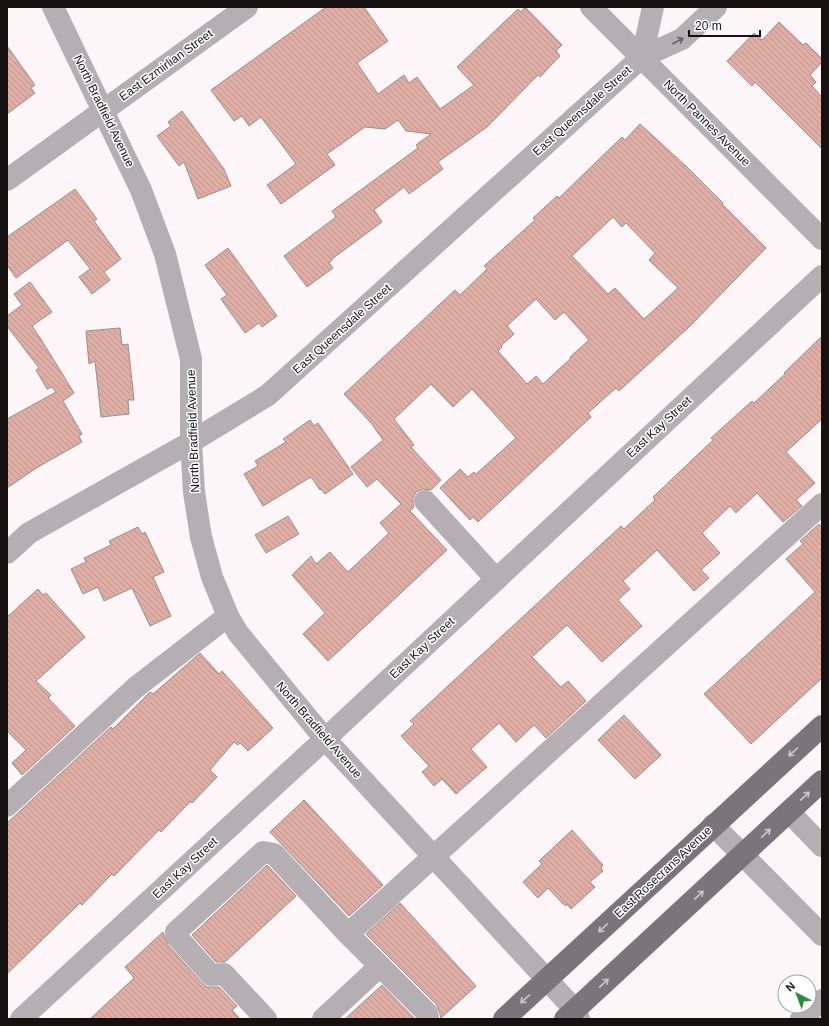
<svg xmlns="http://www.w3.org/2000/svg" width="829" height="1026" font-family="Arial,sans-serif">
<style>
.building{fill:url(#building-back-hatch);stroke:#9e8d8a;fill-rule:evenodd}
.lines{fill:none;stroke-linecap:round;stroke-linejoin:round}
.minor{stroke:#b5afb4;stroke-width:22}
.major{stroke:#7d737c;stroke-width:22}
.oneway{stroke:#666062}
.oneway2{stroke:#cbc7cb}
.labels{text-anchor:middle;stroke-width:3;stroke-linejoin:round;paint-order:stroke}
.street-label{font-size:12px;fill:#161011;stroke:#fff}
</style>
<defs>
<pattern id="building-back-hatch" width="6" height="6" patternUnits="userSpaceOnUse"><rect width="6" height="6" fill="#deada4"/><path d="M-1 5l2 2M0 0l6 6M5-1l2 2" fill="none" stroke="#be948c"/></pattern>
</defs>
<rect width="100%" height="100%" fill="#fef6f8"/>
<g class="building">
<polygon points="326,7 364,7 388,41 357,63 378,94 404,75 409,83 417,77 440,109 474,85 457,67 518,9 521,12 525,7 562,45 556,51 560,56 540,77 538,75 487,127 438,162 443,169 409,194 404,187 374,210 382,222 332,259 332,260 329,263 333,268 307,287 284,256 336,217 332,211 418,148 416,145 431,134 406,131 398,120 385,129 365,127 327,154 335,165 281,204 267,185 296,164 261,117 249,126 242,116 234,121 211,90"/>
<polygon points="779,22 803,45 806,43 822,59 822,62 810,75 816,82 812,86 822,97 822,149 755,82 752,86 727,61 754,33 762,40"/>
<polygon points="7,46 35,85 31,88 35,93 7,114"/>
<polygon points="182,111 224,169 231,186 198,199 184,162 179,166 157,136 171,126 168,122"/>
<path d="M640,124L687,167L723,203L722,204L766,248L689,327L619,391L616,388L588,413L591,417L478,522L473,517L470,520L440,488L460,469L468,477L474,472L476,474L516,438L472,389L453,407L431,384L394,419L414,445L411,447L441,480L431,490L423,489L416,492L413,498V503L414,507L410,511L447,550L328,661L303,634L325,613L292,575L311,556L316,564L330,552L348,572L389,533L380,523L401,504L377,479L367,487L351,467L383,440L371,423L344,394L455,290L460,295L487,269L484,266L535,220L533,218L557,196L559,198L622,137L625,140ZM613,217L622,227L626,223L655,253L649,260L678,288L644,319L615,288L608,294L572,256ZM536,299L555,320L564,312L589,340L570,357L571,358L543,384L536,376L527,384L498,351L502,347L501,346L514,334L507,326Z"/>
<polygon points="75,189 97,219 94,221 121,259 104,272 110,280 92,294 79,277 90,269 68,240 16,278 7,265 7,237"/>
<polygon points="228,248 277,316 262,327 259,323 245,333 221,299 227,295 205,265"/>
<polygon points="30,282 52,312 32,326 38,335 37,336 39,336 74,393 63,401 82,434 79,436 82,442 38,467 7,488 7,419 56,392 52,387 47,389 36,370 39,368 7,326 7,316 22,305 14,294"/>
<polygon points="120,328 122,345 128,344 134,400 128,400 129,414 101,417 95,361 89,364 86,331"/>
<polygon points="822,336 822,419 786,452 815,483 796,500 802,506 783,522 757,493 736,513 730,506 702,533 720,553 701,570 709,578 694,591 657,550 623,581 630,589 618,600 642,626 602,662 567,625 532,657 561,687 568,681 586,701 546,738 534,725 516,742 499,723 471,749 487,767 456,794 442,779 434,786 422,772 429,766 401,736 414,724 410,721 621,526 624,529 655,500 653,497 713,440 711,438 752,401 754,403 785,374 784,373"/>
<polygon points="310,420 314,426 318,423 353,474 325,494 321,489 320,490 311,477 263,506 244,474 258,466 255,461 286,442 283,439"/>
<polygon points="288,516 299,534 266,553 255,535"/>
<polygon points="819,524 821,527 822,526 822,678 751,744 704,694 815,592 786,559 803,544 800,541"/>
<polygon points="138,527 142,534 145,532 164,572 153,577 171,616 150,626 132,588 104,601 98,587 83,594 71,569 86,562 84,558 111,545 109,541"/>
<polygon points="38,589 43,595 46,593 85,637 36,681 51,695 48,698 75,726 22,775 12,763 26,750 7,731 7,617"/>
<polygon points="200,653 219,674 222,671 273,728 248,751 240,743 238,745 234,742 210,770 217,777 192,803 191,801 161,832 159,830 114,876 112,874 82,905 80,903 7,974 7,823 111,727 113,729 150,692 153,694"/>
<polygon points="624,715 661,755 635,779 598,740"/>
<polygon points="304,800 383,885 349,916 270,832"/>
<polygon points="572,830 603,865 601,868 603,871 590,882 595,887 571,909 567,904 566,906 562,903 548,888 538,898 523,882 542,864 539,861"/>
<polygon points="267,865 296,896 225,962 216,962 192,935"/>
<polygon points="400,903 476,986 441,1018 439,1011 436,1004 366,934"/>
<polygon points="163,932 168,945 202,983 207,987 219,987 237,1006 232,1010 240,1019 90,1019 134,978 125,967"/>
<polygon points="382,985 415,1019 345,1019"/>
</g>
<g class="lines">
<g class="minor">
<polyline points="53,7 141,190 165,254 191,359 191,442 194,492 201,537 212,577 228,616 238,633 325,739 575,1010 579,1019"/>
<polyline points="591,7 822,239"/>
<polyline points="642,57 653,7"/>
<polyline points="7,180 247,7"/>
<polyline points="425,501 496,579"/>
<polyline points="7,553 29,533 191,442 268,395 642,57 682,39 716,7"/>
<polyline points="7,806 135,688 228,616"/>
<polyline points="789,812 822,846"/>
<polyline points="713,825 822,935"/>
<polyline points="348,934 822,504"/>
<polyline points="21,1019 325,739 822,276"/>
<polyline points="266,1019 224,974 211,975 177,937 176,932 263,852 274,854 348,934 427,1013 428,1019"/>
<polyline points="323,1019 380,966"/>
<polyline points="801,1019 822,1000"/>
</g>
<g class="major">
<polyline points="504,1019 822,726"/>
<polyline points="565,1019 822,781"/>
</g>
</g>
<defs><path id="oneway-shaft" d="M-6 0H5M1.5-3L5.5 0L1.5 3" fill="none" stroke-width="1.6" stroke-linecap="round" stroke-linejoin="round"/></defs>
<use class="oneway" href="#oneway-shaft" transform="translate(678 41) rotate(-27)"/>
<g class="oneway2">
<use href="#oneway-shaft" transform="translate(793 752) rotate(138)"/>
<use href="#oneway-shaft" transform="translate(805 796) rotate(-43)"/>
<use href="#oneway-shaft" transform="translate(766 833) rotate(-43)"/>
<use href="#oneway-shaft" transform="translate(699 895) rotate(-43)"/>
<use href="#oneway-shaft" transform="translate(603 928) rotate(137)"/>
<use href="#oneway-shaft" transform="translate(604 983) rotate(-43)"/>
<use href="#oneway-shaft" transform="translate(525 999) rotate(138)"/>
</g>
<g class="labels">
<g class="street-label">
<text transform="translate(166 65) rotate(-36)" y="4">East Ezmirlian Street</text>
<text transform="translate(104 111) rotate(64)" y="4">North Bradfield Avenue</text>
<text transform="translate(582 111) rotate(-42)" y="4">East Queensdale Street</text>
<text transform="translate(707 123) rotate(45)" y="4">North Pannes Avenue</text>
<text transform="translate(342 329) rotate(-42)" y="4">East Queensdale Street</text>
<text transform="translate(659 427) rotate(-43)" y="4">East Kay Street</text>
<text transform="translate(193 431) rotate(-92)" y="4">North Bradfield Avenue</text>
<text transform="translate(422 648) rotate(-43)" y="4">East Kay Street</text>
<text transform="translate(319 730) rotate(49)" y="4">North Bradfield Avenue</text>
<text transform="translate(185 868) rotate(-43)" y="4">East Kay Street</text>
<text transform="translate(663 872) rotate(-43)" y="4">East Rosecrans Avenue</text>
</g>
</g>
<rect width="829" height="1026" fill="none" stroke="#161011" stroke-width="16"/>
<g transform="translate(797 994) rotate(318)"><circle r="19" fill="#ffffff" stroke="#a29fa0"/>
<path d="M0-3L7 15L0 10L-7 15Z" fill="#2e893a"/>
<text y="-6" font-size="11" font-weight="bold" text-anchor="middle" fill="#161011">N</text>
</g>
<path d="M689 30v6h71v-6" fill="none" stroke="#161011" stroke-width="2"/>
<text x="695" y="30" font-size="12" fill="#161011" stroke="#ffffff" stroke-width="3" paint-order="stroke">20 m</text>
</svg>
